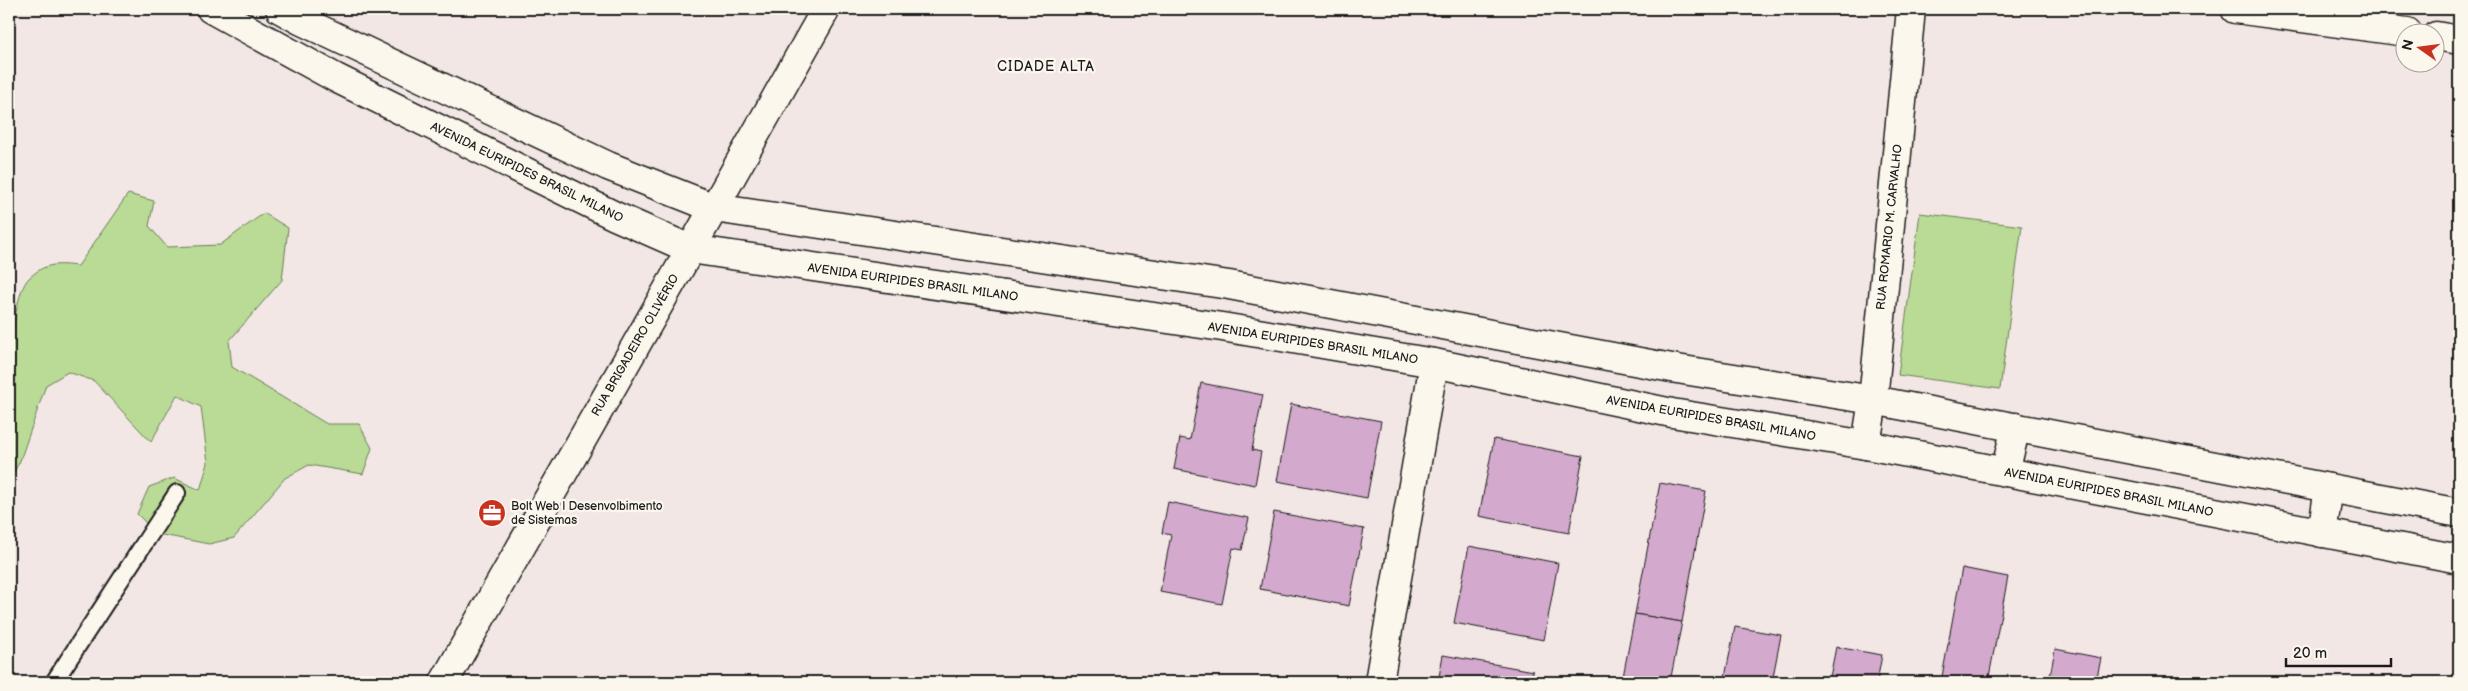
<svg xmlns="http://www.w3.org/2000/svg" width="2468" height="691" font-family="'Balsamiq Sans',sans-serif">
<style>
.green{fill:#b9db95;stroke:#6a7c58}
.building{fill:#d3a9cd;stroke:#1c1c1c}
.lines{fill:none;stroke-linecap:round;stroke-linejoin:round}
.lane-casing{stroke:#1c1c1c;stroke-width:20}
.street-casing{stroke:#1c1c1c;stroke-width:31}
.secondary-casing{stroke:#1c1c1c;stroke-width:31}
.lane{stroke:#fbf7ec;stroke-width:16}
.street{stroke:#fbf7ec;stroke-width:28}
.secondary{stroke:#fbf7ec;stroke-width:28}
.labels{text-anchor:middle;stroke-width:4.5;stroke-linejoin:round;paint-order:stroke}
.street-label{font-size:12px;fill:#1c1c1c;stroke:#fbf7ec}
.poi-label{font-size:12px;fill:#1c1c1c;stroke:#fbf7ec;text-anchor:start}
.neighbourhood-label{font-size:14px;letter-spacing:1px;fill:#1c1c1c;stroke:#fbf7ec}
</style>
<rect width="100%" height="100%" fill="#f3e7e6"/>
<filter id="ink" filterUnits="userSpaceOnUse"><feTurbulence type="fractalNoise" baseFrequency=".02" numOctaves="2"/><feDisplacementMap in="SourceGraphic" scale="10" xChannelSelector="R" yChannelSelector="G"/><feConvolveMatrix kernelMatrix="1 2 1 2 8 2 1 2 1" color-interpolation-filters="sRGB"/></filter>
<g filter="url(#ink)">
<g class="green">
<path d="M128,194L154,201L149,226L167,247L220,245L264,213L288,228L282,280L229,341L232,367L327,424H359L372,448L363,474L309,465L285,478L234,538L209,544L157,534L137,514L149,487L174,478L200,490L208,463L201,407L177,395L151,442L94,381L68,372L46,385L20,461L9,481C9,443 5,301 29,278C46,262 57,264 78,266Z"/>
<polygon points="1920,213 2022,226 2000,389 1898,375"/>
</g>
<g class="building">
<polygon points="1201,383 1263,395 1252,450 1261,452 1255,485 1174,469 1180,438 1190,440"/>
<polygon points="1291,404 1381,421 1367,498 1277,481"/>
<polygon points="1494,439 1583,456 1569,533 1479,516"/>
<polygon points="1660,483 1706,491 1682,622 1635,614"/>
<polygon points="1168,502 1249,518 1242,550 1233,548 1222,604 1160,592 1171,535 1162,533"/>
<polygon points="1274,512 1364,529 1349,606 1260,589"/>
<polygon points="1469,546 1558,563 1544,640 1454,623"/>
<polygon points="1962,568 2008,577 1988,682 1941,682"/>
<polygon points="1635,614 1682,622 1670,682 1622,682"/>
<polygon points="1735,627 1781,635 1772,682 1724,682"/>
<polygon points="1836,647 1882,655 1877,682 1829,682"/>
<polygon points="2055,649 2101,658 2096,682 2049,682"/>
<polygon points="1443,655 1533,671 1530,682 1438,682"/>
</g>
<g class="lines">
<g class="lane-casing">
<polyline id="lane" points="54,682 177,493"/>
</g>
<g class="street-casing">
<g id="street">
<polyline points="2235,9 2407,32"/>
<polyline points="2436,36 2459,40"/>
<polyline points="714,208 826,9"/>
<polyline points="1866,445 1873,400 1911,9"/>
<polyline points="1379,682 1434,363"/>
</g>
</g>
<g class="secondary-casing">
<g id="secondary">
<polyline points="211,9 336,78 615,216 690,249 1222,327 1434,363 1672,413 1866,445 2459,559"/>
<polyline points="280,9 300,20 608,166 714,208 1229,285 1677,369 1873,400 2459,513"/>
<polyline points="2005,472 2016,427"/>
<polyline points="2322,533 2329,488"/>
<polyline points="444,682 714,208"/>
</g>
</g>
<use href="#lane" class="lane"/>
<use href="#street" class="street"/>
<use href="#secondary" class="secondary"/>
</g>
</g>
<defs>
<g id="office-disc" transform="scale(1.4375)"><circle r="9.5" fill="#c8321e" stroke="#fbf7ec"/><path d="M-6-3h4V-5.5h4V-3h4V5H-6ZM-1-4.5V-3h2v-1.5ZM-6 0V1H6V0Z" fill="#fff"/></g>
</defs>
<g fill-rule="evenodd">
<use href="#office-disc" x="492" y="513"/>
</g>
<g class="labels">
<g class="street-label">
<text transform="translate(527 172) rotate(26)" y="4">AVENIDA EURIPIDES BRASIL MILANO</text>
<text transform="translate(1889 227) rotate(-84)" y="4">RUA ROMARIO M. CARVALHO</text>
<text transform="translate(913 282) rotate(8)" y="4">AVENIDA EURIPIDES BRASIL MILANO</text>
<text transform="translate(1313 343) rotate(9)" y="4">AVENIDA EURIPIDES BRASIL MILANO</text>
<text transform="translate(635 345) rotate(-60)" y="4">RUA BRIGADEIRO OLIVÉRIO</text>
<text transform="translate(1711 418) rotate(10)" y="4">AVENIDA EURIPIDES BRASIL MILANO</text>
<text transform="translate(2109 492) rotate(11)" y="4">AVENIDA EURIPIDES BRASIL MILANO</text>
</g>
<g class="poi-label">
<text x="511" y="510">Bolt Web l Desenvolbimento<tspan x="511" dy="14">de Sistemas</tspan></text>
</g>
<g class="neighbourhood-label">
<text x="1046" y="71">CIDADE ALTA</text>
</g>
</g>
<rect width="2468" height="691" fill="none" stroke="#fbf7ec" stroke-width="30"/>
<rect x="15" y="15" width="2438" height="661" fill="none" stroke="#1c1c1c" stroke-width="2" filter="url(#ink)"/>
<g transform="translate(2420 48) rotate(284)"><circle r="24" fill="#fbf7ec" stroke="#a29f99"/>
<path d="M0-4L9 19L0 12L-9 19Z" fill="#c8321e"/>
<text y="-8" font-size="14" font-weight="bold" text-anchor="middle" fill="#1c1c1c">N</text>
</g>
<path d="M2286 658v8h105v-8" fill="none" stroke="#1c1c1c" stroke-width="2.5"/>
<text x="2293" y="658" font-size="15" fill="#1c1c1c" stroke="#fbf7ec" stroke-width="4" paint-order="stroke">20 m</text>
</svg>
